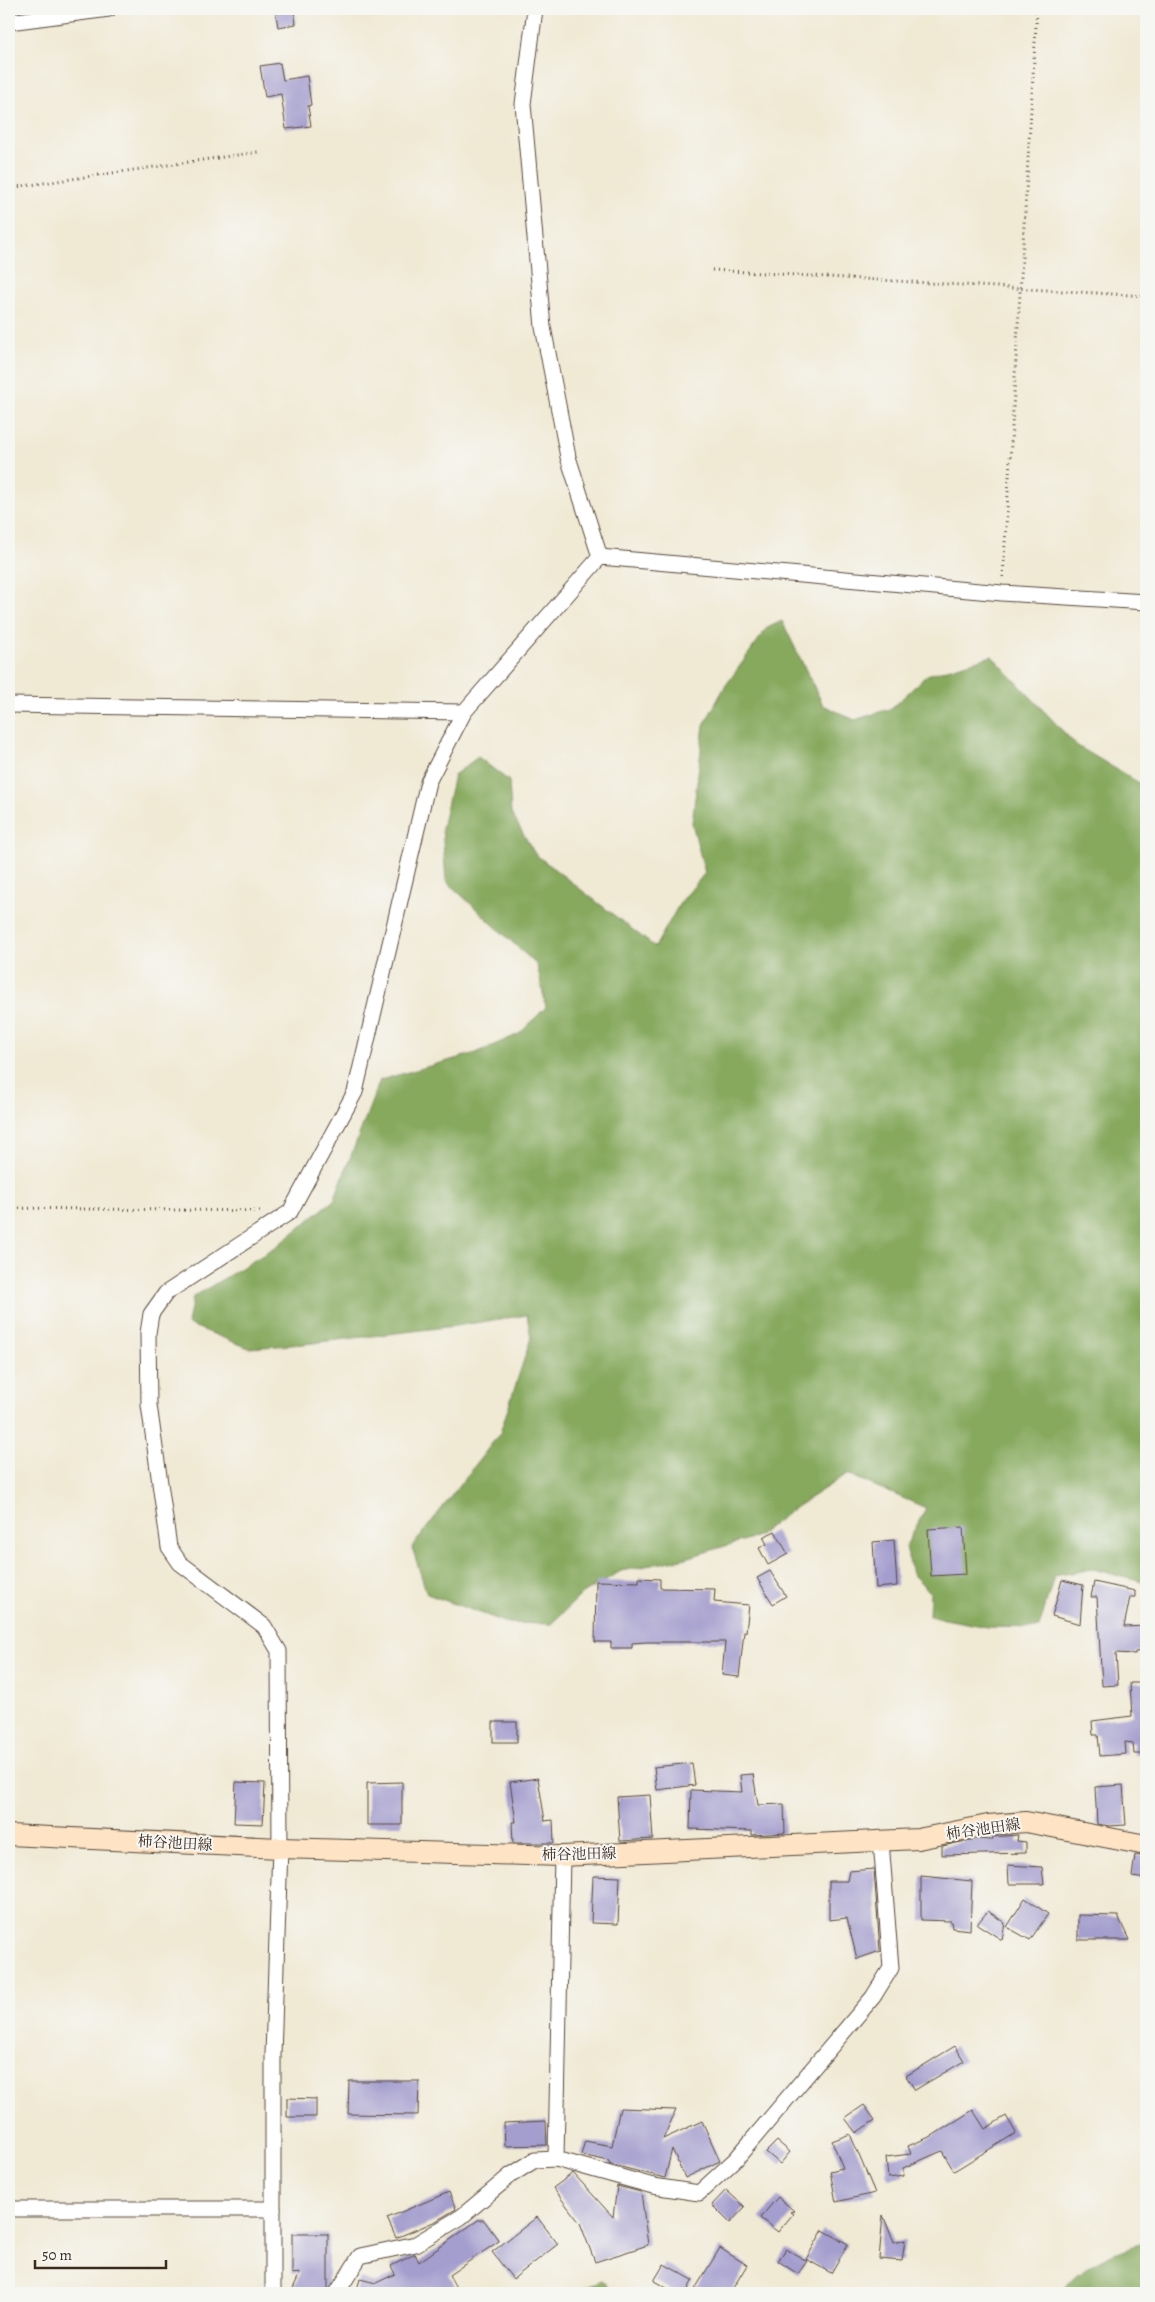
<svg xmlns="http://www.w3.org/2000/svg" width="1155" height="2302" font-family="Alegreya,'Noto Serif JP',serif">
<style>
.forest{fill:#86a95d;stroke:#606a3e}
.building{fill:#a49ece}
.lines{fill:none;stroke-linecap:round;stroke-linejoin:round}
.minor-casing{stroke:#564739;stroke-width:17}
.secondary-casing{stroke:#564739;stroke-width:22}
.path{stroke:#564739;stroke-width:3;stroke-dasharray:1 4;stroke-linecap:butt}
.minor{stroke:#fff;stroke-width:15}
.secondary{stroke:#fee4c5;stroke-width:20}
.labels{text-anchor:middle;stroke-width:4;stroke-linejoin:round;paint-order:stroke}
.street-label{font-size:15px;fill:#3b2a1e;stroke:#f6f6f2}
</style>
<rect width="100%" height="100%" fill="#f6f6f2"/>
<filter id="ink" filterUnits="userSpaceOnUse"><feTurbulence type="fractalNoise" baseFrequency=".02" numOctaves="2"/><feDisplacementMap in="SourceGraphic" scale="10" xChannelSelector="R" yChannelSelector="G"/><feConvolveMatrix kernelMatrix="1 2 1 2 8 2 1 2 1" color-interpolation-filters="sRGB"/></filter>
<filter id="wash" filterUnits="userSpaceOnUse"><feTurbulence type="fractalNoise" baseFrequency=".0096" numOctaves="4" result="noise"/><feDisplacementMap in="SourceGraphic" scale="20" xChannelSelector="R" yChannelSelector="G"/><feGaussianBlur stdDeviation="1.12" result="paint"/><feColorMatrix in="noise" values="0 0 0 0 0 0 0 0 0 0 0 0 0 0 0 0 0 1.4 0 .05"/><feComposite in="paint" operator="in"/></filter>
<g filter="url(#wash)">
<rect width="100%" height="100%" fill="#f0e9d4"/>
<g class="forest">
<polygon points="782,621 823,705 855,720 892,708 927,675 992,656 1076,745 1146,787 1146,1583 1093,1569 1054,1576 1039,1628 987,1627 929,1616 930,1592 912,1574 906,1546 926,1508 847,1474 793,1509 758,1536 686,1558 621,1571 582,1594 551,1624 508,1623 427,1594 412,1547 500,1433 531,1338 527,1315 455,1326 304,1344 249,1348 188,1324 193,1297 273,1249 334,1200 380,1080 476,1053 519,1034 546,1007 537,965 446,881 442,828 454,775 478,757 509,781 511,813 535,854 655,947 680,903 705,873 692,823 704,725 724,688 767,628"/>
<path d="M1146,2242V2293H1059C1085,2264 1109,2253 1146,2242Z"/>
<polygon points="602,2281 619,2293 572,2293"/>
</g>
<g id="blocks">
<g class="building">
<polygon points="275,9 294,9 296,24 278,27"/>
<polygon points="280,63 283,80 307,76 311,105 308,106 311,126 286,129 281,94 265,97 260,66"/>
<polygon points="963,1527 966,1574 931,1576 928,1529"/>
<polygon points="775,1531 788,1554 768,1565 759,1548 767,1544 763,1537"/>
<polygon points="894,1540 897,1586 876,1588 873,1542"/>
<polygon points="770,1571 786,1596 773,1604 757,1578"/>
<polygon points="639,1578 660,1579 660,1588 715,1589 714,1602 749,1605 746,1632 744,1632 739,1677 722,1675 725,1642 646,1642 632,1643 632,1648 611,1648 611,1642 595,1642 596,1581 639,1582"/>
<polygon points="1062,1580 1083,1585 1080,1624 1052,1616"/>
<polygon points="1094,1582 1135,1591 1135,1597 1130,1597 1124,1627 1146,1626 1146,1651 1135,1652 1135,1654 1116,1653 1118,1685 1102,1686 1097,1597 1091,1597"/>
<polygon points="1130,1683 1145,1683 1145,1754 1134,1754 1133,1743 1125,1742 1126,1754 1100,1756 1098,1735 1093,1735 1092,1721 1132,1716"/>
<rect x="493" y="1722" width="24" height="20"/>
<polygon points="692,1763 695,1785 657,1790 654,1767"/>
<polygon points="753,1774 758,1805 784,1804 785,1833 752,1835 752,1831 690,1829 691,1790 742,1792 740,1775"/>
<polygon points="538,1778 545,1821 553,1820 554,1843 513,1843 512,1822 516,1822 510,1782"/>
<polygon points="236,1782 265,1783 263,1824 234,1823"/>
<polygon points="402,1782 402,1825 367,1825 367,1783"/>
<polygon points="1123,1785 1126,1825 1109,1826 1097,1824 1095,1787"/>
<polygon points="650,1795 653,1839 620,1841 617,1797"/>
<polygon points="1018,1835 1017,1841 1026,1842 1026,1853 942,1855 942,1846 976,1839 992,1840 993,1837"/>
<polygon points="1135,1855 1146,1857 1146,1879 1132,1877"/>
<polygon points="1008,1865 1042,1867 1044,1884 1009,1884"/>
<polygon points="874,1869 880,1951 857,1959 847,1918 829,1920 829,1881 847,1881 849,1871"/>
<polygon points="593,1876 620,1877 618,1924 591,1923"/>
<polygon points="921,1876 972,1881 970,1930 952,1928 951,1921 921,1920"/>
<polygon points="1025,1898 1048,1914 1030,1940 1007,1927"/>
<polygon points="988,1911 1005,1923 1002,1940 977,1924"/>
<polygon points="1078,1915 1118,1916 1129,1940 1078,1940"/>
<polygon points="955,2046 964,2061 915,2090 906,2076"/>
<polygon points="349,2081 419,2081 418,2115 348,2114"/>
<polygon points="287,2098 316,2099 316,2117 287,2117"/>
<polygon points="864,2105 875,2120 856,2133 845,2118"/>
<polygon points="620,2108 676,2110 663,2139 702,2121 720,2161 685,2178 672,2149 665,2178 609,2164 609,2161 581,2155 585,2141 612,2146"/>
<polygon points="973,2110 985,2129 1006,2116 1016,2133 954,2171 942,2151 903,2168 904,2176 888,2178 886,2157 911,2154 908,2146 932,2136"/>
<polygon points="546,2121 547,2145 505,2146 504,2123"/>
<polygon points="850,2134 875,2193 836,2202 830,2171 843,2168 832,2141"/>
<polygon points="777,2141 790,2152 780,2164 766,2152"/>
<polygon points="573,2173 613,2217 617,2186 641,2192 648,2245 595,2262 580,2223 553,2188"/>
<polygon points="726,2190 745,2207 730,2223 712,2205"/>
<polygon points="449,2192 456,2209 436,2221 396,2238 387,2218"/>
<polygon points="778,2197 794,2211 790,2212 793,2214 778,2232 760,2218"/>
<polygon points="883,2215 894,2243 905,2240 902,2261 879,2259"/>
<polygon points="537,2217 558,2244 513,2279 492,2252"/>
<polygon points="478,2220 484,2220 499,2241 449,2275 459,2293 356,2293 360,2279 376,2283 395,2274 391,2266 415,2254 419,2262"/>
<polygon points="823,2230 848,2244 831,2273 806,2259"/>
<polygon points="292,2234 328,2234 328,2293 291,2293 300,2273 292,2274"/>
<polygon points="720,2248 747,2265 730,2293 703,2293 695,2289"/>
<polygon points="786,2249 807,2261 798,2274 778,2261"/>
<polygon points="664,2264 693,2280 686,2293 676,2293 654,2281"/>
</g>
</g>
</g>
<g filter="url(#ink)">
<use href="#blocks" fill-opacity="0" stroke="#564739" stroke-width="1"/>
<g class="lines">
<g class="minor-casing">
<g id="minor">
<polyline points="535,9 523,104 543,327 568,457 600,557"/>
<polyline points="9,22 109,9"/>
<polyline points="600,557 1002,593 1146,602"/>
<polyline points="9,705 464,712"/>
<polyline points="556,2159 562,1856"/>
<polyline points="9,2209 273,2209"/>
<polyline points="273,2293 273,2055 280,1848 279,1651 264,1626 180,1563 169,1547 149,1405 148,1333 151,1314 166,1293 290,1212 355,1092 428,782 464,712 600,557"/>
<polyline points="337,2293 360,2256 416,2244 461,2217 511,2175 535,2160 556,2159 653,2186 699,2193 736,2159 873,1997 891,1968 881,1841"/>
</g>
</g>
<g class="secondary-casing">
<polyline id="secondary" points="9,1835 280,1848 562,1856 918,1839 988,1825 1026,1822 1146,1845"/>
</g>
<g class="path">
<polyline points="9,188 258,152"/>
<polyline points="712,270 1146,296"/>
<polyline points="1003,577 1037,9"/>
<polyline points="9,1208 261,1211"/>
</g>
<use href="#minor" class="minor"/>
<use href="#secondary" class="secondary"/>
</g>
</g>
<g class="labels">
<g class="street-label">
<text transform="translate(983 1829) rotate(-8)" y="5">柿谷池田線</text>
<text transform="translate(175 1843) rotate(3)" y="5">柿谷池田線</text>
<text transform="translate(579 1854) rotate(-1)" y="5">柿谷池田線</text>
</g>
</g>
<rect width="1155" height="2302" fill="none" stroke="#f6f6f2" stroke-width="30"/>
<path d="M35 2260v8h131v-8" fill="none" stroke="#3b2a1e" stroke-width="2.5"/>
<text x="42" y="2260" font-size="15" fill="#3b2a1e" stroke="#f6f6f2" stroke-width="4" paint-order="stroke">50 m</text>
</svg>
